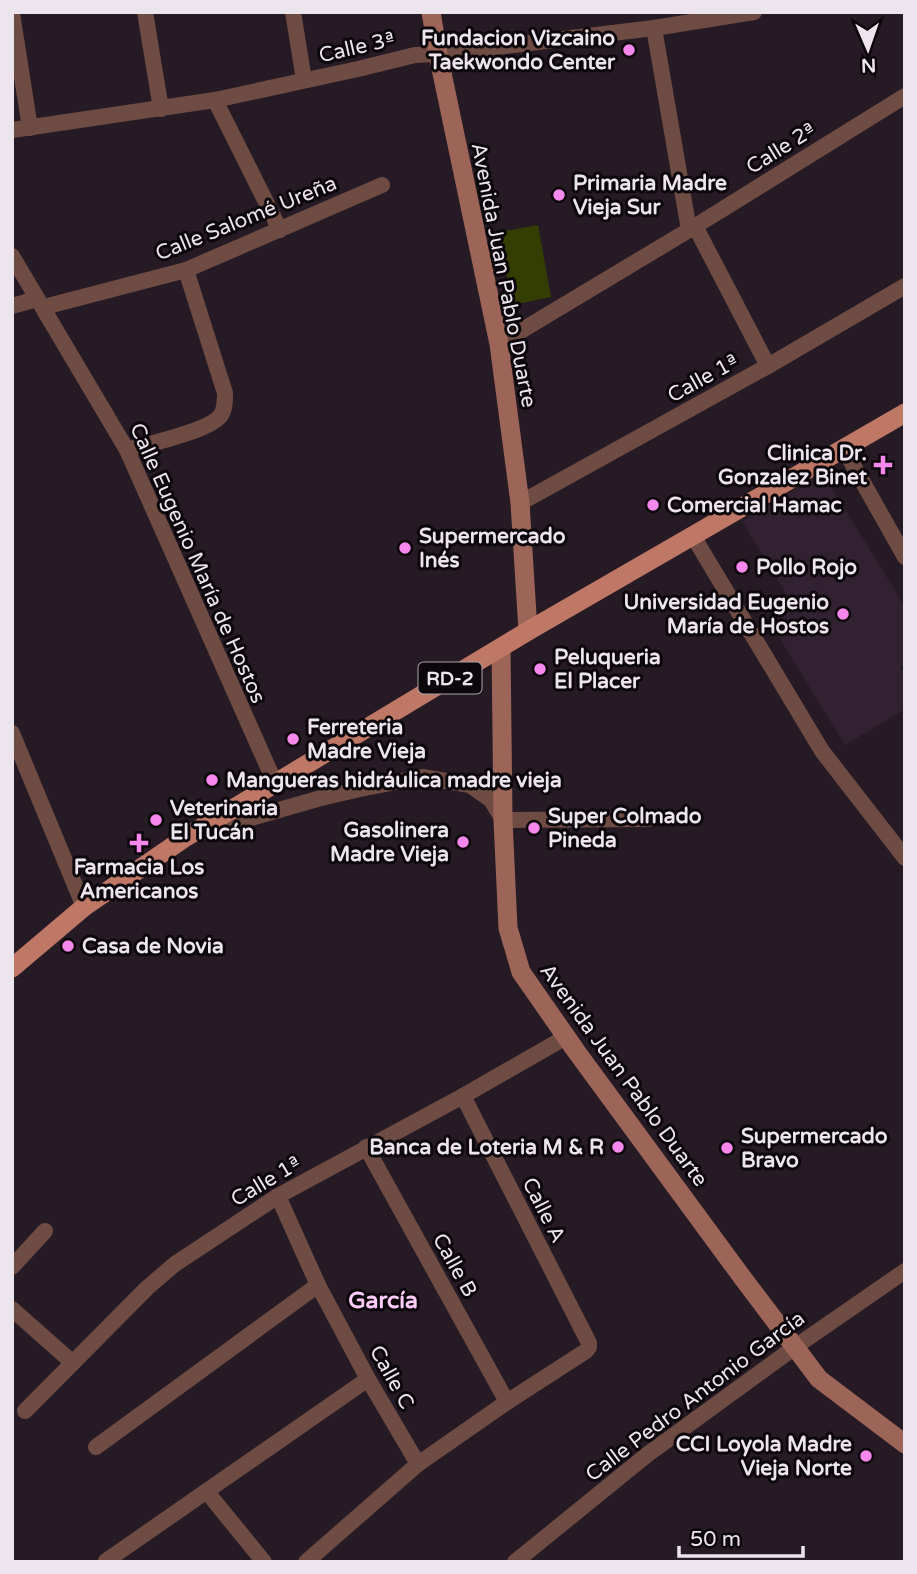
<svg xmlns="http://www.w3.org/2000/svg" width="917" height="1574" font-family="'Varela Round',sans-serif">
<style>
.built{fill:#322231}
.green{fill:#333e00}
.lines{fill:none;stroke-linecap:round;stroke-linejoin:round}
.minor{stroke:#6f4c43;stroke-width:16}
.secondary{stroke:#9d6557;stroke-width:19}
.primary{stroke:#c07866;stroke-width:19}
.poi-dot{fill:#f688ed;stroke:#0c070b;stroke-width:2.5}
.labels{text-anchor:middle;stroke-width:6;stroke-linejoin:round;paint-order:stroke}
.shield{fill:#0c070b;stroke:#aaa2a9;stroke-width:2}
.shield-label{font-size:19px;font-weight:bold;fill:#ede5ed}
.poi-label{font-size:21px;font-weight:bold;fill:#ede5ed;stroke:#0c070b;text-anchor:start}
.street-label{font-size:21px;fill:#ede5ed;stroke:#0c070b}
.neighbourhood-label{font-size:23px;font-weight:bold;fill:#feccf8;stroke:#0c070b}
</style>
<rect width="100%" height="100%" fill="#261b25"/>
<polygon class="built" points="823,473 905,607 905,664 900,668 905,675 905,709 845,745 769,621 793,605 742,521"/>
<polygon class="green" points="538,225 551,297 512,305 499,232"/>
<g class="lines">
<g class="minor">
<polyline points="145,12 161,109"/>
<polyline points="293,12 304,80"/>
<polyline points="12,13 30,128"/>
<polyline points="654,28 689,230"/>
<polyline points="215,100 280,230"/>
<polyline points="12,130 215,100 358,69 415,55 438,54 654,28 754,12"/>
<polyline points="695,226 768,366"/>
<polyline points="12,256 127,450 275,783"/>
<polyline points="12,306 37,299"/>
<polyline points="44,307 186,270 382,185"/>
<polyline points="499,344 689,230 905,96"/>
<polyline points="844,449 905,557"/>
<path d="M127,450C147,444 211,431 221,415C225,409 225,401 225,393L186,270"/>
<polyline points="520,503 768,366 905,286"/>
<polyline points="693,536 822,751 905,858"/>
<polyline points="12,733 84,907"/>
<polyline points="202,832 321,798 360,789 422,777 470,785 491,800 503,820 648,819"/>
<polyline points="366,1147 507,1402"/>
<polyline points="278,1196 318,1285 368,1379 418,1464"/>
<polyline points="12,1267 45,1231"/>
<polyline points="12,1309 73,1363"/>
<polyline points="25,1411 147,1288 175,1264 278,1196 463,1096 566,1037"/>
<polyline points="96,1447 318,1285"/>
<polyline points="207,1492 264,1562"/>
<polyline points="106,1561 368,1379"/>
<polyline points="306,1562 418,1464 507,1402 586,1351 589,1347 589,1343 463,1096"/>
<polyline points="515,1562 648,1454 795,1347 905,1271"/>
</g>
<g class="secondary">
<polyline points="431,12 438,54 499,344 520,503 528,631"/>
<polyline points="501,648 503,820 508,928 521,972 576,1051 742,1277 819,1379 905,1444"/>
</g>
<polyline class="primary" points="12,968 84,907 186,837 528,631 905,413"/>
</g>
<g class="poi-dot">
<circle cx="629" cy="50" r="7"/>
<circle cx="559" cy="195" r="7"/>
<path d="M879.5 454.5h7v7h7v7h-7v7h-7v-7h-7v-7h7z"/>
<circle cx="653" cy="505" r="7"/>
<circle cx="405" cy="548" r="7"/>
<circle cx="742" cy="567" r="7"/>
<circle cx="843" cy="614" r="7"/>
<circle cx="540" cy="669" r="7"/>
<circle cx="293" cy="739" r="7"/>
<circle cx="212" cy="780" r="7"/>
<circle cx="156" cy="820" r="7"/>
<circle cx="534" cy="828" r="7"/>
<circle cx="463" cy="842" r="7"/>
<path d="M135.5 832.5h7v7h7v7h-7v7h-7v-7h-7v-7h7z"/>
<circle cx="68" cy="946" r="7"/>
<circle cx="618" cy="1147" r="7"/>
<circle cx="727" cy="1148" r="7"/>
<circle cx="866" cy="1456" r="7"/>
</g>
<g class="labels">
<rect class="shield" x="418.5" y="662.5" width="63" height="31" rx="5"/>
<g class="shield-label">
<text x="450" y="685">RD-2</text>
</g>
<g class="poi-label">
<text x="615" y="45" text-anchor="end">Fundacion Vizcaino<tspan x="615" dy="24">Taekwondo Center</tspan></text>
<text x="573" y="190">Primaria Madre<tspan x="573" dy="24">Vieja Sur</tspan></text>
<text x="867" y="460" text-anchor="end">Clinica Dr.<tspan x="867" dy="24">Gonzalez Binet</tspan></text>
<text x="667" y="512">Comercial Hamac</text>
<text x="419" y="543">Supermercado<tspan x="419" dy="24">Inés</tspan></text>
<text x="756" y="574">Pollo Rojo</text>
<text x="829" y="609" text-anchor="end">Universidad Eugenio<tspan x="829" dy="24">María de Hostos</tspan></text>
<text x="554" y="664">Peluqueria<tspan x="554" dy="24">El Placer</tspan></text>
<text x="307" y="734">Ferreteria<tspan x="307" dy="24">Madre Vieja</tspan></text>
<text x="226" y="787">Mangueras hidráulica madre vieja</text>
<text x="170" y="815">Veterinaria<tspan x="170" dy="24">El Tucán</tspan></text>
<text x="548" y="823">Super Colmado<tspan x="548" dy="24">Pineda</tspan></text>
<text x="449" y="837" text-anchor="end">Gasolinera<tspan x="449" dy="24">Madre Vieja</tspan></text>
<text x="139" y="874" text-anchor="middle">Farmacia Los<tspan x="139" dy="24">Americanos</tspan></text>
<text x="82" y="953">Casa de Novia</text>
<text x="741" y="1143">Supermercado<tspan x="741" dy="24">Bravo</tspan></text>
<text x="604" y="1154" text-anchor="end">Banca de Loteria M &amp; R</text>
<text x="852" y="1451" text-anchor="end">CCI Loyola Madre<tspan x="852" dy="24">Vieja Norte</tspan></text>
</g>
<g class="street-label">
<text transform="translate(357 47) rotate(-13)" y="7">Calle 3ª</text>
<text transform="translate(781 148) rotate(-32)" y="7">Calle 2ª</text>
<text transform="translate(246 218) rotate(-22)" y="7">Calle Salomé Ureña</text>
<text transform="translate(504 275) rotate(79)" y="7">Avenida Juan Pablo Duarte</text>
<text transform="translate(703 378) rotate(-29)" y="7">Calle 1ª</text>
<text transform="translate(198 563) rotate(66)" y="7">Calle Eugenio María de Hostos</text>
<text transform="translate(624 1075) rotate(54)" y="7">Avenida Juan Pablo Duarte</text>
<text transform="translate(266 1181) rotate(-31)" y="7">Calle 1ª</text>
<text transform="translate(544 1210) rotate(63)" y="7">Calle A</text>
<text transform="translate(455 1265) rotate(61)" y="7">Calle B</text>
<text transform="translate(392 1377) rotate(61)" y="7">Calle C</text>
<text transform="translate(695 1396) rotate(-37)" y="7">Calle Pedro Antonio García</text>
</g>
<g class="neighbourhood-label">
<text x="383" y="1308">García</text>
</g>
</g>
<rect width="917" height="1574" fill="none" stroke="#ede5ed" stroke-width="28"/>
<g transform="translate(868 49) rotate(178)" stroke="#0c070b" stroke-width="5" paint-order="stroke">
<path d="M0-5L12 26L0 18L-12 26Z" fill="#ede5ed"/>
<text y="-10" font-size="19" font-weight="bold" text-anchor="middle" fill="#ede5ed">N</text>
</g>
<path d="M679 1546v10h124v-10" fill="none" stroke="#ede5ed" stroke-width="3.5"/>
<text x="690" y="1546" font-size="21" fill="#ede5ed" stroke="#0c070b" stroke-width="5" paint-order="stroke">50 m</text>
</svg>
